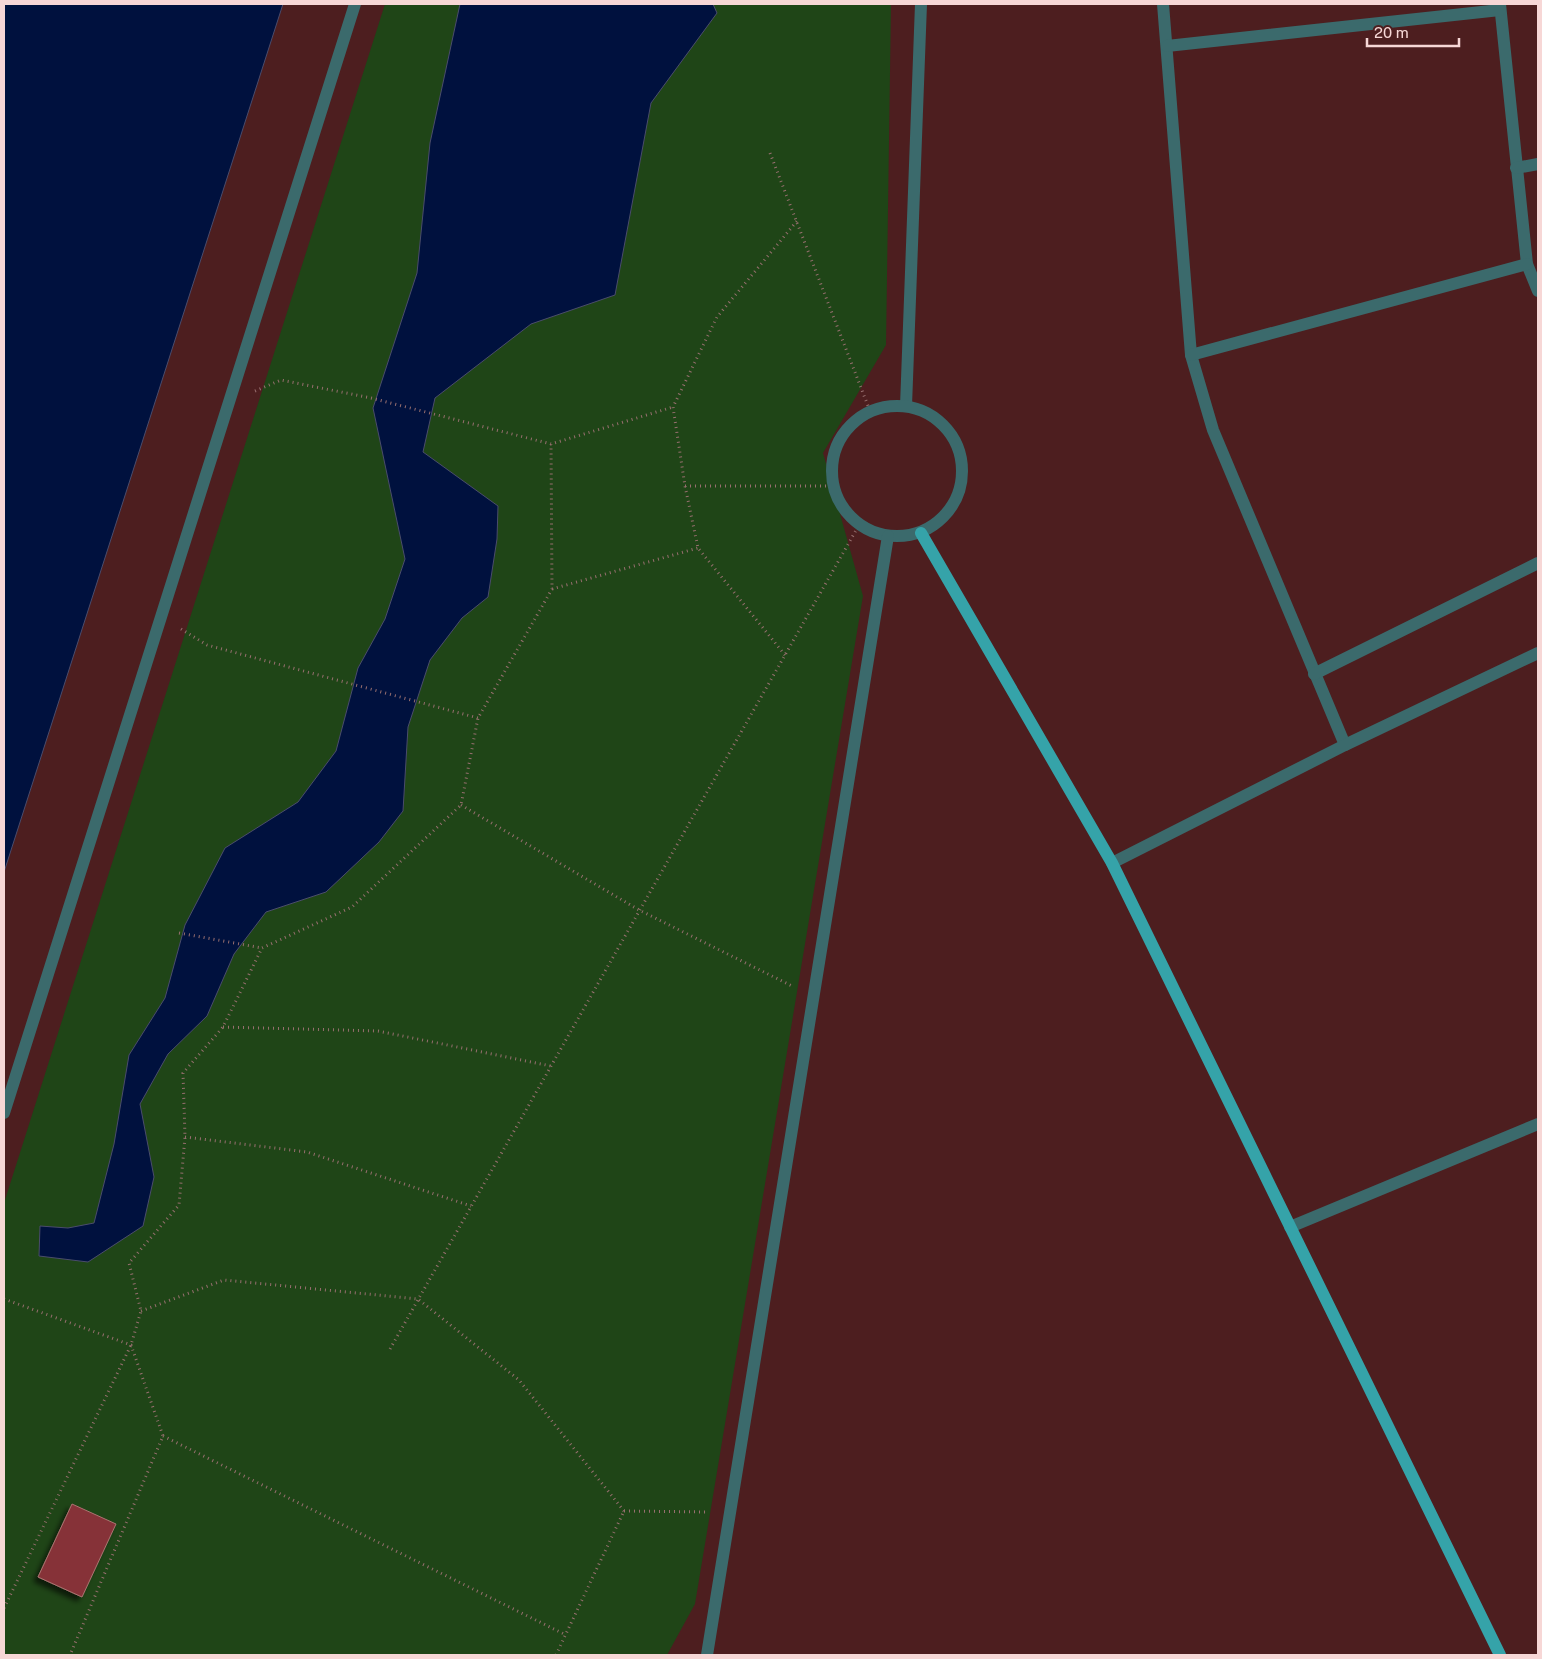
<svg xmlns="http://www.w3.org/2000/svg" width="1542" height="1659" font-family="'Public Sans',sans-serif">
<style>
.green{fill:#1f4517}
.water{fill:#00113e;stroke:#4a4c6c}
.building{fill:#863337;stroke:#ac7372;filter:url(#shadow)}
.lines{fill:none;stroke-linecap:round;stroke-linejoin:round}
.path{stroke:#976f6f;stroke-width:3;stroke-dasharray:1 4;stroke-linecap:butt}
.minor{stroke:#3b6a6c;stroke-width:12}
.major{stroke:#35a3a9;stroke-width:12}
</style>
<defs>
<filter id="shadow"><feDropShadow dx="-4.5" dy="4.5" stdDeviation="2.5" flood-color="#0009"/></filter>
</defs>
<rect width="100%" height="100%" fill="#4d1e1f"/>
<polygon class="green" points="385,4 891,4 886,345 823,453 863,596 695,1604 667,1655 4,1655 4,1203"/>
<g class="water">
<polygon points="4,4 283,4 4,872"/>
<polygon points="460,4 713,4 717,13 651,103 615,295 531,324 435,398 423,452 498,506 497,539 488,597 462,618 430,660 408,727 403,811 379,842 326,892 266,912 234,954 207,1016 168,1054 140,1104 154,1177 143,1226 88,1262 39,1256 40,1226 68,1228 94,1223 114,1144 129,1055 165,998 185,925 225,848 298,802 336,751 358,668 385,619 405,559 373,408 417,273 430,143"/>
</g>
<polygon class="building" points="72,1504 116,1524 82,1597 38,1577"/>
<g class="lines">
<g class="path">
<polyline points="770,153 870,411"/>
<polyline points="255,391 281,380 371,398 551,444 673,407"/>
<polyline points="685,486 833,486"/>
<polyline points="552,589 698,548"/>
<polyline points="181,629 207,645 478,718"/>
<polyline points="785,655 698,548 685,486 673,407 717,317 797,221"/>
<polyline points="461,805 639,910 792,986"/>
<polyline points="179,933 262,948"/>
<polyline points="223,1027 378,1031 551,1066"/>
<polyline points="185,1137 307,1152 471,1206"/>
<polyline points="4,1299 131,1345 163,1436 70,1655"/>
<polyline points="141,1311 224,1280 418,1299 519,1380 624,1511"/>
<polyline points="390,1349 859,525"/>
<polyline points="163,1436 566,1635"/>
<polyline points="624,1511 709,1512"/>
<polyline points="4,1608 131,1345 141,1311 129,1263 179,1205 185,1137 183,1073 223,1027 262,948 352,907 461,805 478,718 552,589 551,444"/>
<polyline points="556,1655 624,1511"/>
</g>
<g class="minor">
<polyline points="1163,4 1191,355 1213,430 1345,745"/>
<polyline points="1500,4 1527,264 1538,291"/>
<polyline points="1167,46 1500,10"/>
<polyline points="1516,168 1538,164"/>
<polyline points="1191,355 1527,264"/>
<polyline points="906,406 921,4"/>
<circle cx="897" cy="471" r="65"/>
<polyline points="1314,674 1538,563"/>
<polyline points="1112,863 1345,745 1538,653"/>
<polyline points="4,1113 355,4"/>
<polyline points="1290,1227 1538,1124"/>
<polyline points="707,1655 888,536"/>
</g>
<polyline class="major" points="921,533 1112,863 1500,1655"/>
</g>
<rect width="1542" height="1659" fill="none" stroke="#f7d7d6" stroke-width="10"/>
<path d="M1367 38v8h92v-8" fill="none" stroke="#f7d7d6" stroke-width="2.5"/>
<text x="1374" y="38" font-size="15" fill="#f7d7d6" stroke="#4d1e1f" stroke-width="4" paint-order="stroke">20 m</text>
</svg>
